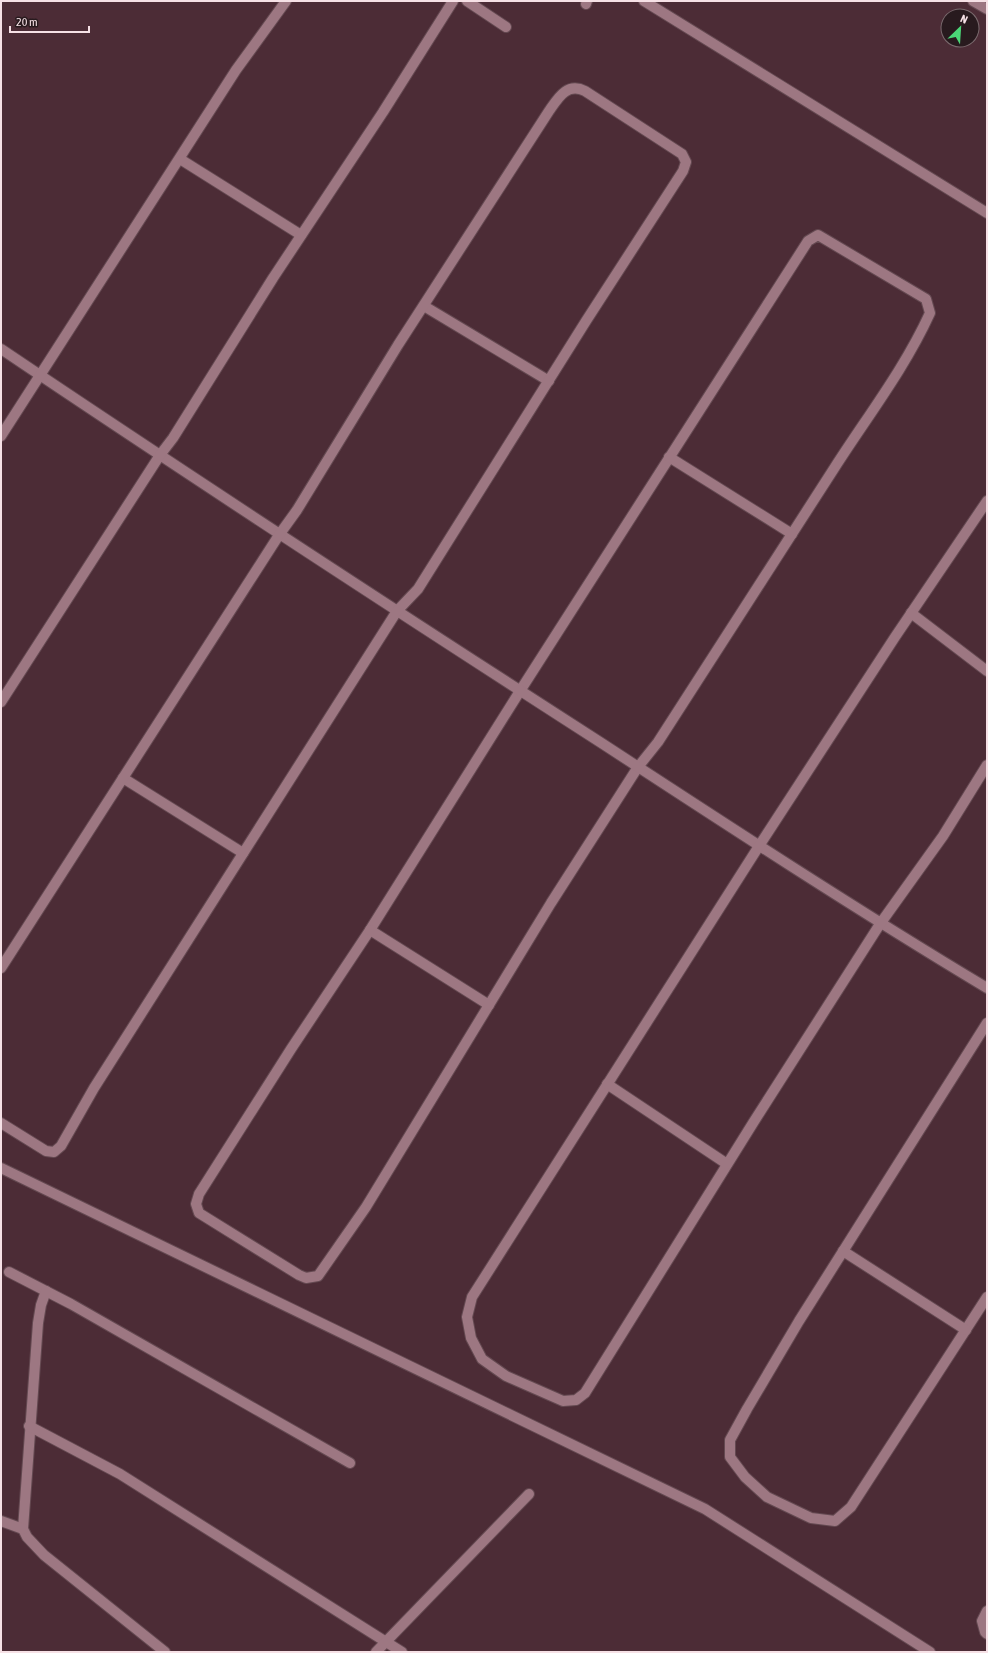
<svg xmlns="http://www.w3.org/2000/svg" width="988" height="1653" font-family="'Asap Condensed',sans-serif">
<style>
.lines{fill:none;stroke-linecap:round;stroke-linejoin:round}
.street-casing{stroke:#644951;stroke-width:12}
.street{stroke:#9d7782;stroke-width:10}
</style>
<rect width="100%" height="100%" fill="#4c2c36"/>
<g class="lines">
<g class="street-casing">
<g id="street">
<polyline points="467,1 506,27"/>
<polyline points="644,1 987,213"/>
<polyline points="973,1 987,9"/>
<polyline points="586,4 587,1"/>
<polyline points="180,159 301,235"/>
<path d="M818,235L926,299L930,313C905,368 867,417 835,467C776,559 717,650 658,742L638,767L551,903L366,1207L318,1276L306,1278L299,1275L199,1213L196,1204L199,1194L291,1049L370,930L520,691L808,241Z"/>
<polyline points="424,306 549,381"/>
<path d="M1,349C200,483 401,614 603,744C730,827 857,910 987,988"/>
<polyline points="1,436 236,70 286,1"/>
<polyline points="669,457 792,534"/>
<polyline points="987,501 895,637 759,846 472,1297 467,1317 471,1338 482,1359 506,1376 563,1401 576,1400 585,1393 753,1123 880,924 943,836 987,765"/>
<polyline points="911,613 987,671"/>
<polyline points="1,702 160,455 173,438 273,278 383,112 453,1"/>
<polyline points="123,778 243,853"/>
<polyline points="370,930 489,1005"/>
<path d="M1,968L279,535L297,510L398,345L549,111C558,98 567,82 585,91L682,154L686,162L683,171L586,321L418,589L397,611L94,1088L61,1146L54,1152L46,1151L1,1123"/>
<polyline points="987,1023 799,1321 747,1409 730,1440 730,1457 745,1477 767,1497 811,1518 835,1521 851,1507 987,1297"/>
<polyline points="607,1084 727,1164"/>
<polyline points="1,1168 705,1509 930,1652"/>
<polyline points="843,1251 966,1330"/>
<polyline points="9,1272 71,1304 350,1463"/>
<polyline points="46,1291 41,1305 38,1323 23,1529 27,1537 44,1555 165,1652"/>
<polyline points="29,1426 120,1474 402,1652"/>
<polyline points="1,1521 23,1529"/>
<polyline points="987,1611 982,1621 985,1632 987,1634"/>
<polyline points="376,1652 529,1494"/>
</g>
</g>
<use href="#street" class="street"/>
</g>
<rect width="988" height="1653" fill="none" stroke="#f6e1e6" stroke-width="4"/>
<g transform="translate(960 28) rotate(25)"><circle r="19" fill="#281a1e" stroke="#7a6a6e"/>
<path d="M0-3L7 15L0 10L-7 15Z" fill="#4bd677"/>
<text y="-6" font-size="11" font-weight="bold" text-anchor="middle" fill="#f6e1e6">N</text>
</g>
<path d="M10 26v6h79v-6" fill="none" stroke="#f6e1e6" stroke-width="2"/>
<text x="16" y="26" font-size="12" fill="#f6e1e6" stroke="#281a1e" stroke-width="3" paint-order="stroke">20 m</text>
</svg>
